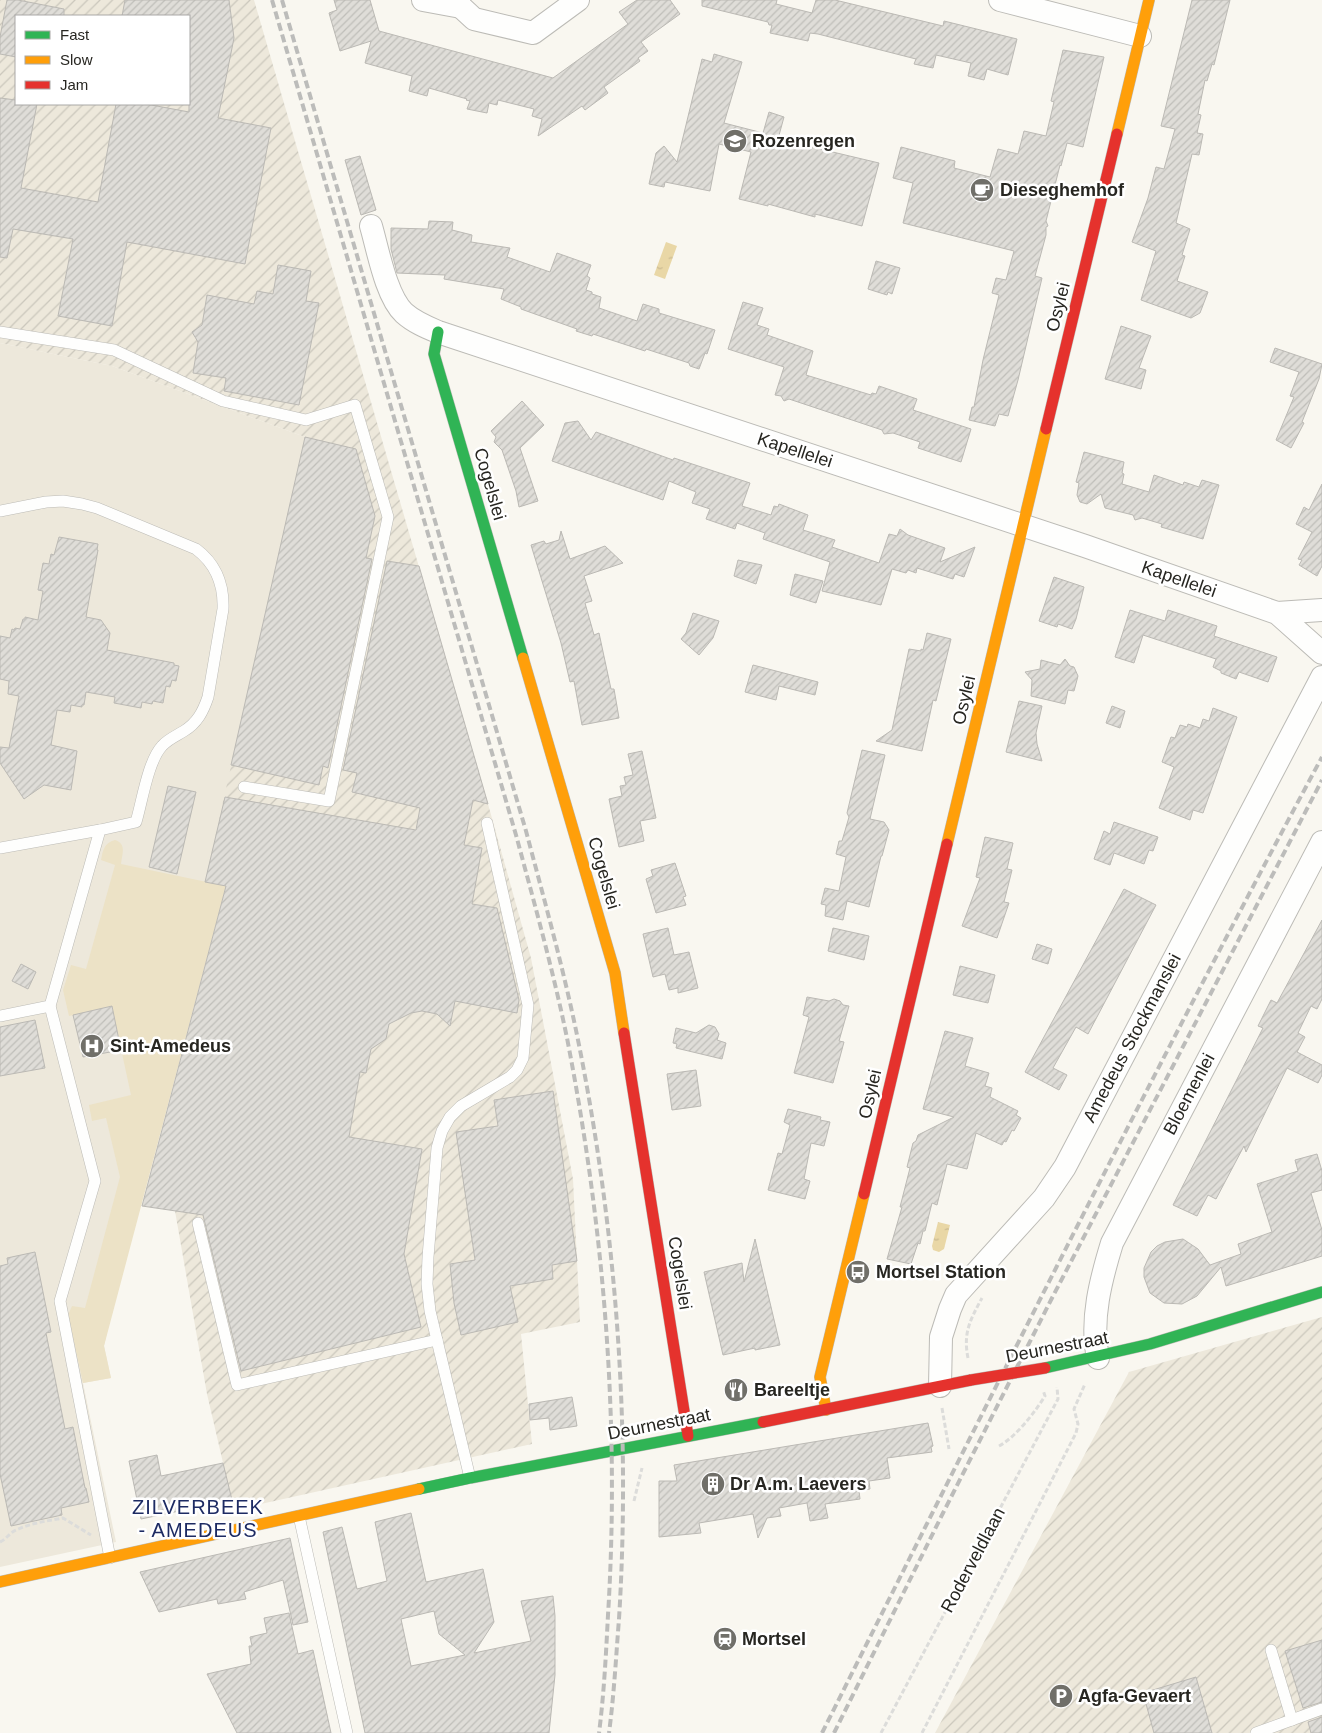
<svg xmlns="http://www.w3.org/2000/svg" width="1322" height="1733" font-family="Helvetica,sans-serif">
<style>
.built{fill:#ede8db}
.industrial{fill:url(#industrial-furrows);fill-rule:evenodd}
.green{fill:#ece2c6}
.water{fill:url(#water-ripples)}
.building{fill:url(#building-hatch);stroke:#bbb9b4;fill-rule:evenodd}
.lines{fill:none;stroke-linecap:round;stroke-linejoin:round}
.lane-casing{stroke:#bcbbb6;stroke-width:12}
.street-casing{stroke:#bcbbb6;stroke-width:24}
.fast-casing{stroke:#bcbbb6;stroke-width:12}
.slow-casing{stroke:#bcbbb6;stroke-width:12}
.jam-casing{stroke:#bcbbb6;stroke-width:12}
.path{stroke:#dcdcda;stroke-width:3;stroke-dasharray:5 2.5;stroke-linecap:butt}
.lane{stroke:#fefefd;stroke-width:11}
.street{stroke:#fefefd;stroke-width:22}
.fast{stroke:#30b455;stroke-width:11}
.slow{stroke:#ff9f0a;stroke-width:11}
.jam{stroke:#e5322d;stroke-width:11}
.rail{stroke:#bcbcba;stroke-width:4;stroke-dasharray:8 4;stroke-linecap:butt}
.jam-bridge-casing{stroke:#bcbbb6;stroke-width:12;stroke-linecap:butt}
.jam-bridge{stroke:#e5322d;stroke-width:11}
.labels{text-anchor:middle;stroke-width:5;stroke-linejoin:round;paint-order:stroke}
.poi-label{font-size:18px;font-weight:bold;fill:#272621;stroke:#fff;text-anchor:start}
.street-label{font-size:18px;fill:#272621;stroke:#fff}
.quarter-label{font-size:20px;letter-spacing:1px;fill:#1d2b63;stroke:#fff}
</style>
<defs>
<pattern id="industrial-furrows" width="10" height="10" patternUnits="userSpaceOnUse" patternTransform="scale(1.25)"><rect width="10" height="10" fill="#ede8db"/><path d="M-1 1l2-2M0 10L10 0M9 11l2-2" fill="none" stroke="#cbc7bc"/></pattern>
<pattern id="water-ripples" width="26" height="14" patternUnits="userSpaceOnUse" patternTransform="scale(1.25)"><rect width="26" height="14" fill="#e9d7a6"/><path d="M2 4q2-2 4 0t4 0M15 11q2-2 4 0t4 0" fill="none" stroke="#c8b88f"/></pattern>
<pattern id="building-hatch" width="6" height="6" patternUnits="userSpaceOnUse" patternTransform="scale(1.25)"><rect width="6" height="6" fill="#dfddd8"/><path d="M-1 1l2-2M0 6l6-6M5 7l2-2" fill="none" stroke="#bfbeb9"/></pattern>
</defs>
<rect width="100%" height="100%" fill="#f9f7f0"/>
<polygon class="built" points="0,343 112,366 305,437 104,1346 111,1378 83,1383 116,1542 0,1567"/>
<g class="industrial">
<path d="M0,0H254L488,804L531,958L573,1179L580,1322L521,1334L532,1444L234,1510L207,1394L175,1211L226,886L205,882L305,437L112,366L0,343ZM16,16H189V104H16Z"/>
<polygon points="1322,1317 1322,1733 935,1733 1129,1372"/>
</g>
<path class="green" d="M115,840C127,844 122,854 121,864L226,886L104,1346L111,1378L83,1383L68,1315L72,1306L85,1308L120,1177L106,1118L92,1121L89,1105L131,1095L112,1007L69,1016L63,990L71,965L86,969L115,865L101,860C103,850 104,843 115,840Z"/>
<g class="water">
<polygon points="666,242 677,246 665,279 654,275"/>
<polygon points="938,1222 950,1225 944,1249 939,1252 933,1250 932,1246"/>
</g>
<g class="building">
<polygon points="7,0 18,0 64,9 64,16 16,16 16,57 0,54 0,37"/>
<polygon points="125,0 229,0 234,38 218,118 271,128 245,264 127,242 112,326 58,316 73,239 13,229 7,258 0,257 0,98 16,100 16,104 37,104 21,188 98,202 116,104 146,104 189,112 189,16 122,16"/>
<polygon points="334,0 370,0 379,31 553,78 628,24 619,12 637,0 670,0 680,14 641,42 648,51 638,58 640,61 604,87 608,93 585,110 582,106 538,136 542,119 532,116 534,109 498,100 497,105 489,103 487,113 467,109 470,101 466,100 467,99 429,88 427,96 409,91 412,76 365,63 371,41 340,51 329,13 337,10"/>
<polygon points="702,0 777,0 776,4 812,13 816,0 835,0 943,26 944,21 1017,39 1008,75 987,69 984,80 968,76 971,63 936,55 933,68 914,64 916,59 818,34 810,33 808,41 770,33 772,25 769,25 768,22 702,6"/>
<polygon points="1192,0 1230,0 1214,65 1212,64 1207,81 1205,80 1198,114 1201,115 1197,133 1203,134 1199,155 1192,154 1176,223 1190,229 1182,255 1185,256 1177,281 1208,292 1200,313 1191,318 1141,300 1156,251 1132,242 1148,198 1156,167 1164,169 1175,129 1161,126"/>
<polygon points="1063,50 1104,57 1083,147 1067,143 1061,166 1060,165 1046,221 1048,226 1046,227 1046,235 1035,276 1042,278 1018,380 1008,416 999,414 995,426 969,420 972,407 974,407 983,360 999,295 992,293 996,278 1006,280 1014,251 903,223 913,183 893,178 901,147 955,161 954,168 990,177 998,149 1018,154 1024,131 1046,136 1054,102 1051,101"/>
<polygon points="714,54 742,62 724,123 763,133 769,112 784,117 778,139 879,163 862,226 815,214 815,217 768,204 768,206 739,199 751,152 719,144 710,191 665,182 664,187 649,184 656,153 664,146 677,162 702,59 712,62"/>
<polygon points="360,156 376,210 361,215 345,160"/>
<polygon points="429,221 453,222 452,230 472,235 471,242 510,248 507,257 550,272 557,253 591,265 587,276 590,278 586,290 592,292 592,294 601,297 599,308 637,321 643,304 659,309 659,313 715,330 707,354 705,353 699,369 690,366 689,363 646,349 645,351 593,334 592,336 576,331 577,329 521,309 521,307 501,299 504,289 444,279 445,275 397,273 391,249 391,228 428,229"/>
<polygon points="876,261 900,268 892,294 888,292 887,295 868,289"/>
<polygon points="278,265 311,271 306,301 319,303 299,405 224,391 226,378 193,373 198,342 192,332 202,325 207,295 254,304 257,291 273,294"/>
<polygon points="743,302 763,308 757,325 769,329 767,335 813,351 806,375 871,395 872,393 876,394 879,386 917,399 913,410 971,429 961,462 918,448 920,442 893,433 884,434 882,430 789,399 784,401 781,396 775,395 784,367 728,349"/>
<polygon points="1121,326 1151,336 1139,368 1146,370 1141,389 1105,379"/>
<polygon points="1275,348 1322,364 1319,379 1302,422 1304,423 1291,448 1276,440 1294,397 1290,396 1299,372 1270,362"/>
<polygon points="522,401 544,425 520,448 538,501 519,507 516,491 502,450 494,442 496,437 491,431"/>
<polygon points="578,421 591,440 596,432 673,460 674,458 750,483 742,506 771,515 774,506 778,507 779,504 808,515 803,530 835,540 832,547 879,563 889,534 897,536 900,529 908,535 945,548 940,562 975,547 964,577 955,574 953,579 917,568 916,573 908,570 906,573 892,569 881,605 822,591 830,562 763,539 765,533 737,523 735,529 706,519 710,509 692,503 696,492 669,481 663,500 552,461 565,423"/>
<polygon points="305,437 356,449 375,516 366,558 372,559 328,768 323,766 319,785 231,765"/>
<polygon points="1084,452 1124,462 1122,473 1124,474 1122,484 1149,492 1154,475 1183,485 1184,482 1199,487 1202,480 1219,485 1203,539 1161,527 1162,524 1142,518 1135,520 1133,515 1105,508 1101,494 1087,504 1080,502 1077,495 1079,483 1076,482"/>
<polygon points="1322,484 1322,566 1317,576 1299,565 1302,560 1298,559 1312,532 1296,524 1304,507 1309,510"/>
<polygon points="561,531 570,559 605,546 623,563 584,576 592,601 585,603 594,635 599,633 611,689 614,689 619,718 582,725 574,681 570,682 561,643 531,545 544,541 546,544 559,540"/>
<polygon points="59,537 98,544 97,550 98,550 86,617 101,620 110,633 107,650 174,663 174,665 179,666 176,681 172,680 170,687 166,686 163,703 153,701 152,704 142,702 141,708 114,703 115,697 86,692 84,705 82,705 82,707 71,705 70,712 57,710 51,745 77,751 71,790 44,785 24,799 0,763 0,747 9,748 19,696 8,694 9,681 0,679 0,636 10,638 12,629 14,630 15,628 20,629 23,619 25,619 25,617 38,620 43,591 38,590 43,563 49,564 51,554 54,555"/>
<polygon points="738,560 762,565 756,584 734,576"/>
<polygon points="387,561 419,566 488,804 473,800 464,845 482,848 472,904 497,908 519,1000 517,1013 455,1001 450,1026 437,1014 422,1011 411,1013 389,1024 386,1039 371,1049 366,1073 360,1072 349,1137 422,1149 404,1254 421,1327 241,1371 203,1215 142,1206 226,886 205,882 225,797 416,830 420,808 352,792 357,773 343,770"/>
<polygon points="795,574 823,581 816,603 790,595"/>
<polygon points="1054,577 1084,587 1076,619 1072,629 1058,624 1057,627 1039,621"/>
<polygon points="1130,610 1165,621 1168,610 1217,626 1214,636 1277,657 1268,682 1239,672 1236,679 1221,673 1221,671 1213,667 1216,659 1143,635 1134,663 1115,657"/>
<polygon points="693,613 719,621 713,638 699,655 681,639 686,633"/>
<polygon points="927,633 951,639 936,701 933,700 922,751 876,741 892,730 909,649 921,651 921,649 923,650"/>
<polygon points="1065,659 1070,666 1074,667 1078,676 1074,691 1068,690 1065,704 1031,696 1032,680 1025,672 1040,669 1041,660 1060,665"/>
<polygon points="753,665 818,682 815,695 779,686 776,700 745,692"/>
<polygon points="1019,701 1042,706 1036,733 1037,744 1042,761 1006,752"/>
<polygon points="1112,706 1125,711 1120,728 1106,723"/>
<polygon points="1213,708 1237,717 1203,813 1193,810 1190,820 1159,808 1174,767 1162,762 1171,737 1175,738 1180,725 1187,727 1188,724 1200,728 1203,719 1209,721"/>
<polygon points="862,750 885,755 870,819 884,822 889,830 882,856 881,856 869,907 847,901 843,920 825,916 826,905 821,904 825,888 839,891 846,857 836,854 839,841 842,841 849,817 847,813"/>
<polygon points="642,751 656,818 640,821 644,841 619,847 609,799 622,796 620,786 626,785 624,777 633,775 628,754"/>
<polygon points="168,786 196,792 177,874 149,867"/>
<polygon points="1114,822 1158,837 1153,851 1149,850 1144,864 1114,853 1110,865 1094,859 1104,831 1110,834"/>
<polygon points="985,837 1013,843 1007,869 1012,870 1004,902 1009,903 997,938 962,926 980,878 976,877"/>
<polygon points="675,863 686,896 683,897 686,905 656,913 646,879 653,876 651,870"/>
<polygon points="1124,889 1156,905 1088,1034 1076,1027 1053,1068 1067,1075 1059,1090 1025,1072"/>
<polygon points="1322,920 1322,999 1317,1009 1311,1006 1298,1033 1305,1037 1297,1052 1322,1065 1322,1075 1318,1083 1287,1068 1246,1152 1244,1146 1216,1199 1208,1195 1197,1216 1173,1205 1263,1028 1258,1026 1271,1000 1277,1003"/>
<polygon points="668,928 674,955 689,952 698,988 678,993 678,988 669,990 665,974 653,977 643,934"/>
<polygon points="833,928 869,936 864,960 828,951"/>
<polygon points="1037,944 1052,949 1048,964 1032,959"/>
<polygon points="21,964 36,972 28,989 12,981"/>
<polygon points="960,966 995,975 988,1003 953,995"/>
<polygon points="807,997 829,1001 834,999 840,1001 843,1005 849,1006 839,1041 844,1042 833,1083 794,1073 809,1017 803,1015"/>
<polygon points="112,1006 121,1050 83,1057 73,1015"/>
<polygon points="35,1020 45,1068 0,1076 0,1027"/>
<polygon points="709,1025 715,1027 719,1034 717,1040 726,1043 722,1059 676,1048 677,1044 673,1043 676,1028 696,1033"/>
<polygon points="945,1031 973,1038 965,1066 989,1073 985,1086 992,1088 990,1097 1018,1111 1016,1115 1021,1118 1014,1131 1012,1130 1006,1142 1004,1141 1002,1145 976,1133 967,1169 947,1164 937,1205 932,1203 925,1231 923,1231 920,1244 918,1243 911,1264 887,1259 902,1207 900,1207 910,1168 907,1167 913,1143 916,1141 918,1135 954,1117 923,1109"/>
<polygon points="696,1070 701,1106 672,1110 667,1074"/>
<polygon points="553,1091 577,1261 552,1265 553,1279 510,1286 518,1322 461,1335 454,1303 450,1264 475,1260 456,1132 498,1126 494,1100"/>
<polygon points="788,1109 821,1117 820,1120 830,1122 824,1146 811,1143 804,1179 810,1181 805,1199 768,1190 778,1153 782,1154 790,1125 784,1122"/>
<polygon points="1317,1154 1322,1171 1322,1190 1311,1193 1322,1230 1322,1256 1226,1286 1221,1267 1197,1296 1182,1304 1164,1303 1150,1293 1144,1277 1144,1268 1151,1252 1157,1246 1165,1242 1183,1239 1198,1249 1210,1265 1241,1254 1238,1244 1272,1232 1257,1184 1298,1171 1295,1160"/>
<polygon points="755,1239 780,1345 755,1350 755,1348 723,1355 704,1272 742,1263 744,1282"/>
<polygon points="35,1252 51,1332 46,1333 65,1429 73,1427 85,1488 86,1488 89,1502 61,1508 62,1515 11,1526 0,1474 0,1266 8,1264 7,1258"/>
<polygon points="572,1397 577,1426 550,1430 549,1418 530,1420 529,1404"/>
<polygon points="928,1423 933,1446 931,1447 932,1452 887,1458 890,1478 869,1481 870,1489 859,1491 860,1499 825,1504 828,1518 810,1521 807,1503 779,1508 781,1516 767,1518 758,1538 753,1514 699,1523 701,1533 659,1537 659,1481 677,1481 674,1465"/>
<polygon points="157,1455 161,1476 223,1463 232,1500 141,1519 129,1461"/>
<path d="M411,1513L426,1582L483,1569L494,1622L474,1653L531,1641L521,1601L553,1596L555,1616V1675L549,1733H365L323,1532L342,1527L357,1589L387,1581L375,1522ZM434,1611L439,1634L465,1655L411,1666L401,1619Z"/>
<polygon points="290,1538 308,1622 293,1625 283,1580 244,1592 246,1599 218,1604 217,1599 159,1612 140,1572"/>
<polygon points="289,1613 298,1654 313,1650 331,1733 237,1733 207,1674 251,1664 249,1646 252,1646 250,1637 267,1633 264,1618"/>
<polygon points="1322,1640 1322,1702 1303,1708 1285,1651"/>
<polygon points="1196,1677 1212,1733 1154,1733 1143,1693"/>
<polygon points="1322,1717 1322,1733 1311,1733 1308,1722"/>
</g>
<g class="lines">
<g class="lane-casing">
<g id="lane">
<polyline points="0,332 114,350 223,401 306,420 355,405 388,517 329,801 244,787"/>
<path d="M0,511L46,502L63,501L82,504L97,508L196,549C216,564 224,584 223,609L208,697C203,712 197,723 184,731C176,736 168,739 162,746C148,761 142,802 136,822L100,830L50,1006L0,1016"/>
<polyline points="0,848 100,830"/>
<polyline points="50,1006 95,1181 60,1301 110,1558"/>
<polyline points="198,1223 237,1385 437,1340"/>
<polyline points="470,1478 430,1311 427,1284 428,1257 437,1148 442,1131 450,1117 461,1106 510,1077 517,1070 523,1058 528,1005 487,823"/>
<polyline points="299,1516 347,1733"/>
<polyline points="1271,1650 1292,1720"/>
<polyline points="1256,1733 1322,1709"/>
</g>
</g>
<g class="street-casing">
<g id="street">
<polyline points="423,0 461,7"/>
<polyline points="1000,0 1140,36"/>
<polyline points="461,7 474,19 533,33 578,0"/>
<path d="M371,226C378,250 386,296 404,313C414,322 426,327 438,332L1085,546L1277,613L1322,653"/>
<polyline points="1277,613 1322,610"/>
<path d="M1098,1358C1090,1320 1101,1279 1112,1243L1322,842"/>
<polyline points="940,1386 941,1337 950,1309 956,1295 1044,1198 1065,1167 1322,677"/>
</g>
</g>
<g class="fast-casing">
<g id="fast">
<polyline points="438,332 434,354 523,658"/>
<polyline points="1045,1368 1150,1344 1322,1292"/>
<polyline points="419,1489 470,1478 763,1422"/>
</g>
</g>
<g class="slow-casing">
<g id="slow">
<polyline points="1117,134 1149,0"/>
<polyline points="523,658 615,973 624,1033"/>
<polyline points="947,844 1046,429"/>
<polyline points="826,1410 820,1377 864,1194"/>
<polyline points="0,1582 419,1489"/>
</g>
</g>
<g class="jam-casing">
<g id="jam">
<polyline points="1046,429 1117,134"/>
<polyline points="624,1033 688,1436"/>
<polyline points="864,1194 947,844"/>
<polyline points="763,1422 971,1380"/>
</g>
</g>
<g class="path">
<path d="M968,1358C963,1333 970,1320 982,1298"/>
<polyline points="942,1408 949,1449"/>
<path d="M999,1446C1016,1437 1035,1412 1045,1396L1043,1390"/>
<polyline points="634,1501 642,1468"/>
<path d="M0,1542C7,1539 9,1533 16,1530C31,1523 47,1521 63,1518L91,1535"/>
<polyline points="881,1733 1058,1399 1057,1387"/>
<polyline points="922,1733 1076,1433 1078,1424 1074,1409 1085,1384"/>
</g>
<use href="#lane" class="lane"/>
<use href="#street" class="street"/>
<use href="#fast" class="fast"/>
<use href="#slow" class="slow"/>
<use href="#jam" class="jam"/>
<g class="rail">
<path d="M272,0L516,835C534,902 553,970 567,1038C604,1228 620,1421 608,1615C606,1654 604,1694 599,1733"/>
<path d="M282,0L526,831C544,899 563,967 577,1035C616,1227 631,1424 619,1619C616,1657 614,1695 609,1733"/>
<path d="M822,1733C986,1406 1149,1079 1322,757"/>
<polyline points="834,1733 943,1513 1052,1298 1322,780"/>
</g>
<g class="jam-bridge-casing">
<polyline id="jam-bridge" points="971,1380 1045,1368"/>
</g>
<use href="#jam-bridge" class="jam-bridge"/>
</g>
<defs>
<g id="school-disc" transform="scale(1.25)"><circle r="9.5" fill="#706f69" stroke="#fff"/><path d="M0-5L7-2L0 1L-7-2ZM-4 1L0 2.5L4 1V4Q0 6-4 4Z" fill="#fff"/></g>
<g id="cafe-disc" transform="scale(1.25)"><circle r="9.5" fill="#706f69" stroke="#fff"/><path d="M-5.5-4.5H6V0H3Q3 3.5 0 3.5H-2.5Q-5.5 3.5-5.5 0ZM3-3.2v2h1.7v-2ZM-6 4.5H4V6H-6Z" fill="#fff"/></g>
<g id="hospital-disc" transform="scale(1.25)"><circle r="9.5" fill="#706f69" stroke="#fff"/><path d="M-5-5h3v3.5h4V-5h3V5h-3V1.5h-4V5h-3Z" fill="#fff"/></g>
<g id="bus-disc" transform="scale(1.25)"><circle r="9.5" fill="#706f69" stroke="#fff"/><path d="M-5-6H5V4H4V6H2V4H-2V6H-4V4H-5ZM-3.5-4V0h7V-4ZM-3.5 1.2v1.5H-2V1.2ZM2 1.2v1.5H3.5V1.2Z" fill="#fff"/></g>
<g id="restaurant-disc" transform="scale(1.25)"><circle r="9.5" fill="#706f69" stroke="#fff"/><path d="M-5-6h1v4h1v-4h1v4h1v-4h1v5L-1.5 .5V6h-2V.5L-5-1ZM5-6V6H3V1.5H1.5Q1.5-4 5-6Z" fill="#fff"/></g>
<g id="building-disc" transform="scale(1.25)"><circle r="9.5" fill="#706f69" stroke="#fff"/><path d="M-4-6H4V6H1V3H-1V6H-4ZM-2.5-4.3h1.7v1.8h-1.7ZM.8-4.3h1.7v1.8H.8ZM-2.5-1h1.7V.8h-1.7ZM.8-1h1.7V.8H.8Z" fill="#fff"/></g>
<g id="station-disc" transform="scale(1.25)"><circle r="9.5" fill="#706f69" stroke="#fff"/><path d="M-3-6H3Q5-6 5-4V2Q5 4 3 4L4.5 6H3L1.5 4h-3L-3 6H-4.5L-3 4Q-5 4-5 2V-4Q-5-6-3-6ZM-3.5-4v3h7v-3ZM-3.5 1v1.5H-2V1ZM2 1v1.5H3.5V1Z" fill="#fff"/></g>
<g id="parking-disc" transform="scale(1.25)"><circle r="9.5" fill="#706f69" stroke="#fff"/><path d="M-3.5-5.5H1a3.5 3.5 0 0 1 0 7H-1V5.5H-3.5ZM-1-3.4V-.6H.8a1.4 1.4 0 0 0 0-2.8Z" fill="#fff"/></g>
</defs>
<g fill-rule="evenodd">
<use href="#school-disc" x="735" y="141"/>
<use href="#cafe-disc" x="982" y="190"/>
<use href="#hospital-disc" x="92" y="1046"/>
<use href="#bus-disc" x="858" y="1272"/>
<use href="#restaurant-disc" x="736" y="1390"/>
<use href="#building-disc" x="713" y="1484"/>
<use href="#station-disc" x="725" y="1639"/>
<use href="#parking-disc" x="1061" y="1696"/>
</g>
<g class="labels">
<g class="poi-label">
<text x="752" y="147">Rozenregen</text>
<text x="1000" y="196">Dieseghemhof</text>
<text x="110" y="1052">Sint-Amedeus</text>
<text x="876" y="1278">Mortsel Station</text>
<text x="754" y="1396">Bareeltje</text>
<text x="730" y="1490">Dr A.m. Laevers</text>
<text x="742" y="1645">Mortsel</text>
<text x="1078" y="1702">Agfa-Gevaert</text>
</g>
<g class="street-label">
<text transform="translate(1058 307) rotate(-76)" y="6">Osylei</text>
<text transform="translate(795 450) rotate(18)" y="6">Kapellelei</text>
<text transform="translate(490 484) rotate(74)" y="6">Cogelslei</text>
<text transform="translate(1179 579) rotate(19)" y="6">Kapellelei</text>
<text transform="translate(964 700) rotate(-77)" y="6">Osylei</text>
<text transform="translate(604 873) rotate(74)" y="6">Cogelslei</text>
<text transform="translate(1132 1038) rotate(-62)" y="6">Amedeus Stockmanslei</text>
<text transform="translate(870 1094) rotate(-77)" y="6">Osylei</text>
<text transform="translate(1189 1094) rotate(-62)" y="6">Bloemenlei</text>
<text transform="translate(680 1273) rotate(81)" y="6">Cogelslei</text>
<text transform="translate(1057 1347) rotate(-11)" y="6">Deurnestraat</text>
<text transform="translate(659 1424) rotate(-11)" y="6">Deurnestraat</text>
<text transform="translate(973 1560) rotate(-62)" y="6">Roderveldlaan</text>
</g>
<g class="quarter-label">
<text x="198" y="1514">ZILVERBEEK<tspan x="198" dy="23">- AMEDEUS</tspan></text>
</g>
</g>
<rect x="15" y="15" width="175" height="90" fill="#ffffff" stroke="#a9a8a6"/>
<rect x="25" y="31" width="25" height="8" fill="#30b455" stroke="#a9a8a6"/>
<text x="60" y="40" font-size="15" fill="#272621">Fast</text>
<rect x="25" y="56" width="25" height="8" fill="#ff9f0a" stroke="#a9a8a6"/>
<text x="60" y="65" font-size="15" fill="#272621">Slow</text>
<rect x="25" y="81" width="25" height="8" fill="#e5322d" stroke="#a9a8a6"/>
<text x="60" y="90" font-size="15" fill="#272621">Jam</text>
</svg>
